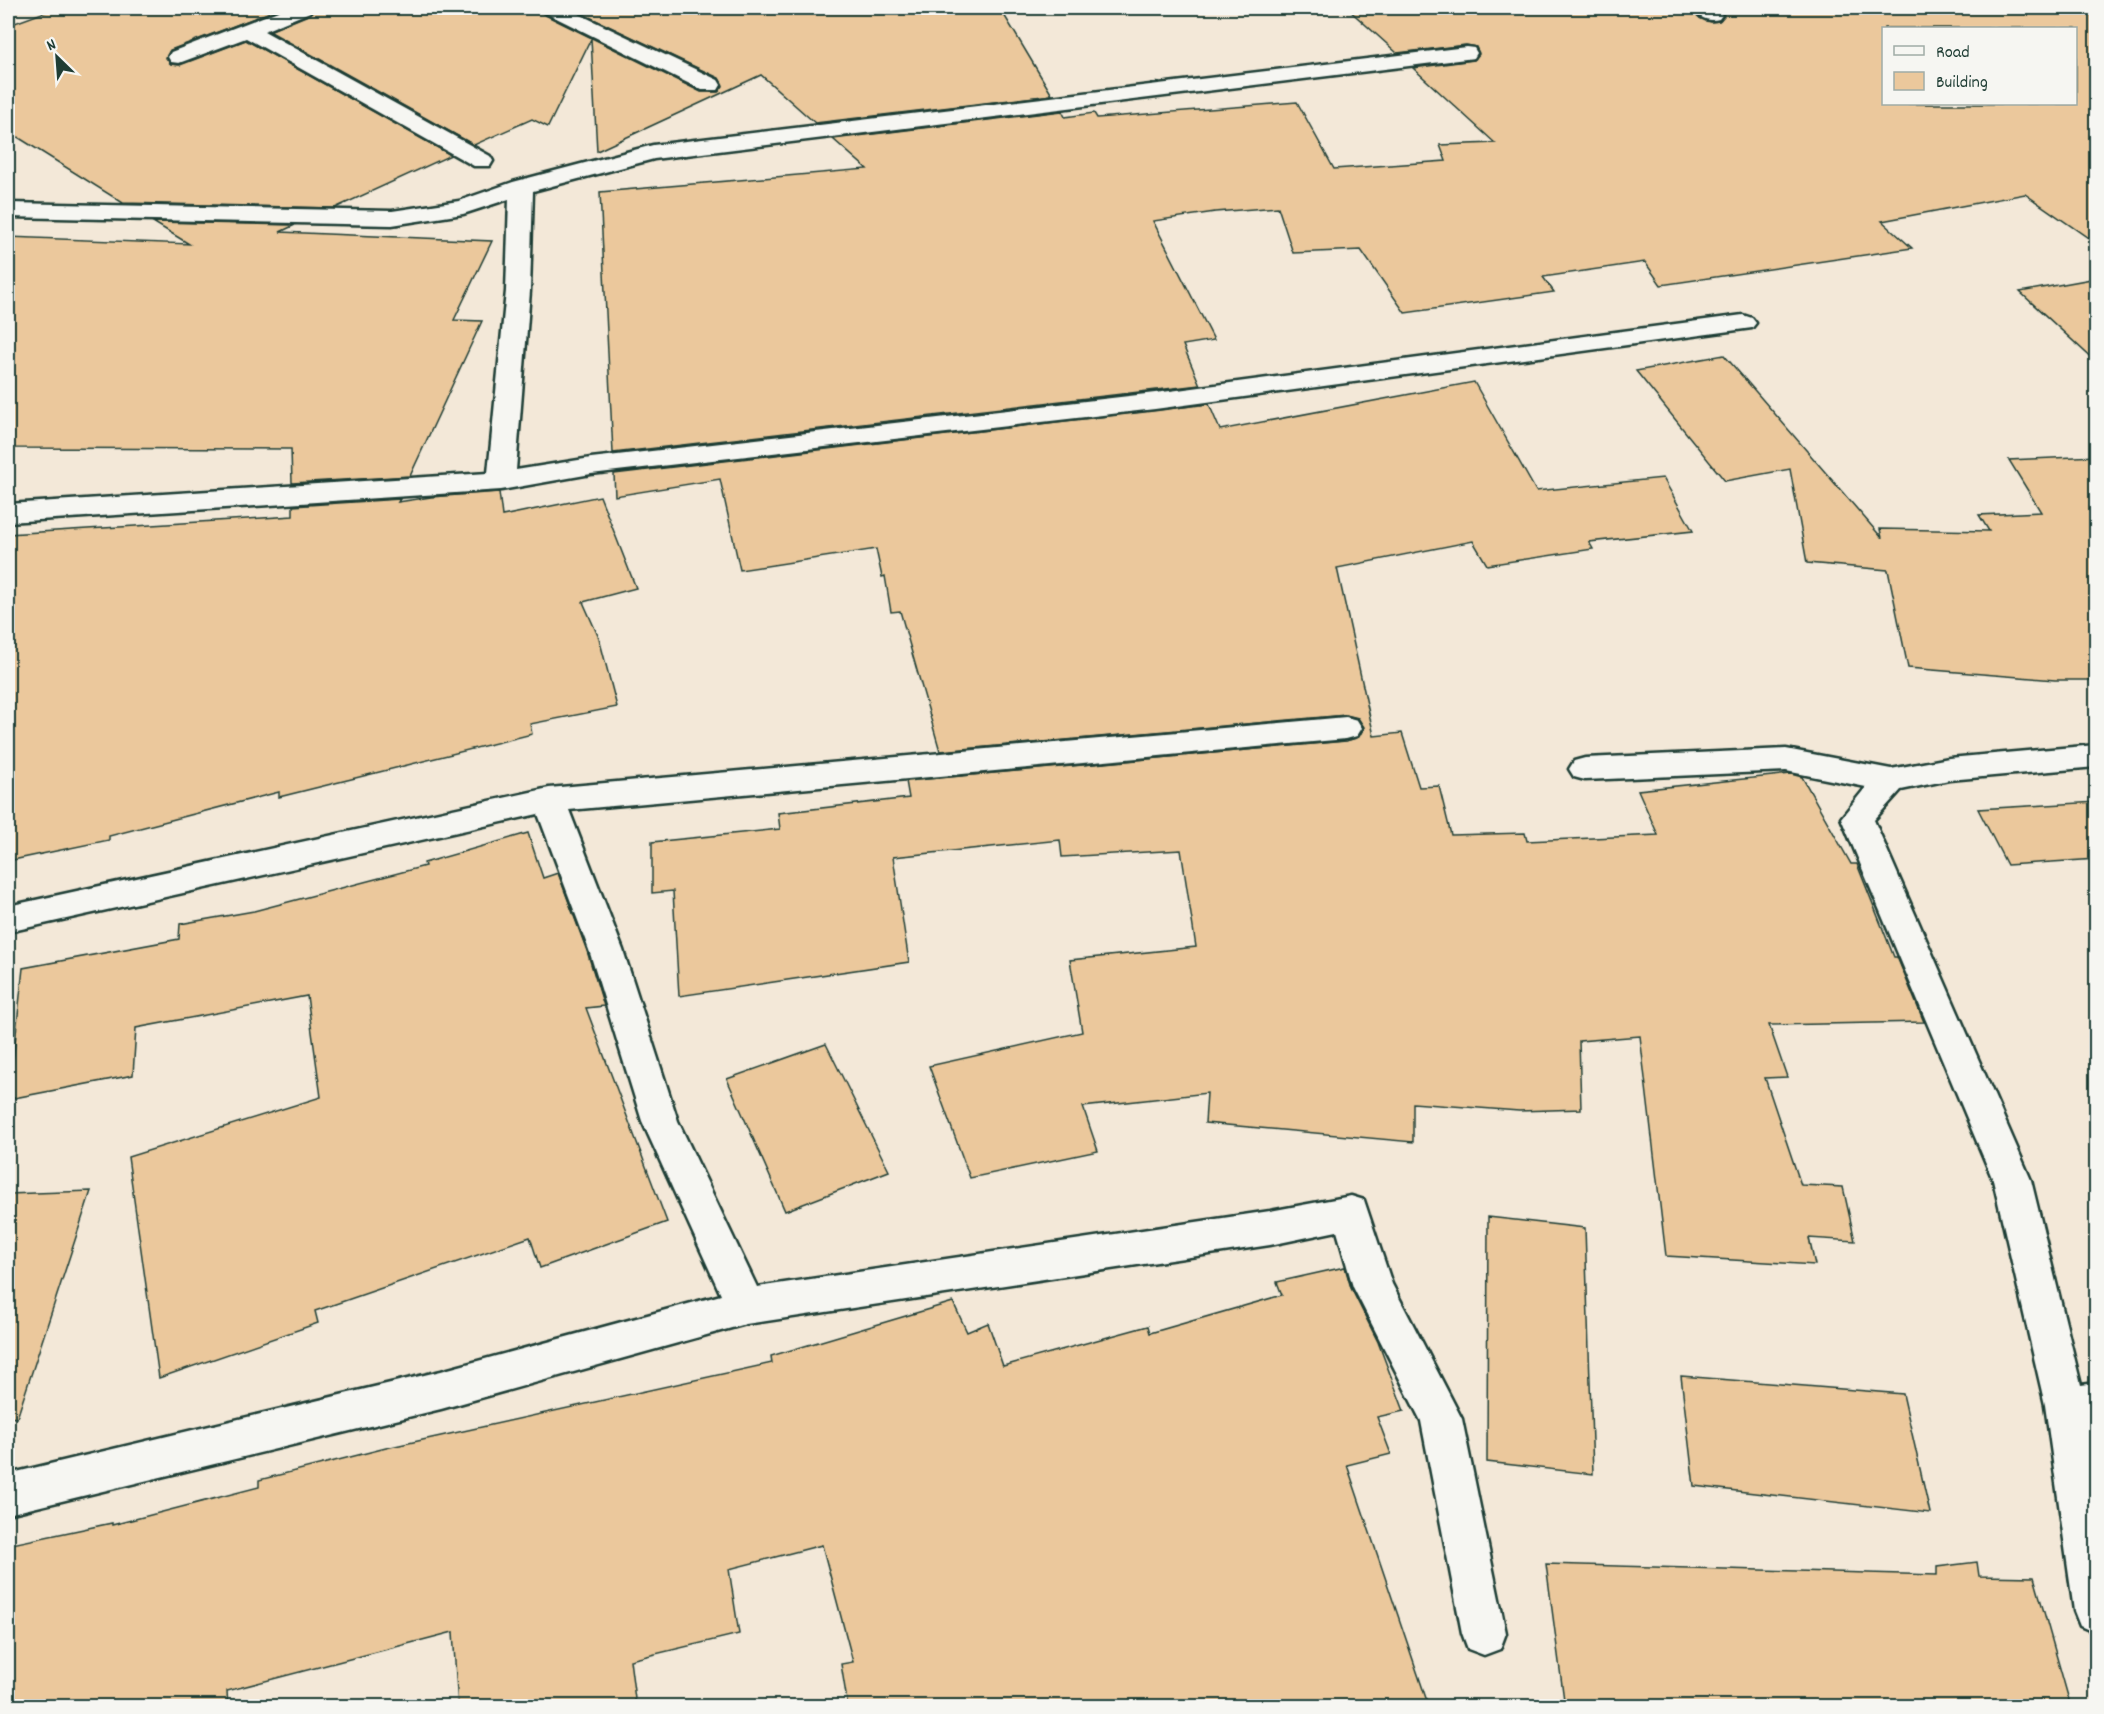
<svg xmlns="http://www.w3.org/2000/svg" width="2104" height="1714" font-family="Dekko,sans-serif">
<style>
.building{fill:#ebc89c;stroke:#1f3d34;stroke-width:1.5;fill-rule:evenodd}
.lines{fill:none;stroke-linecap:round;stroke-linejoin:round}
.minor-casing{stroke:#1f3d34;stroke-width:5}
.minor{fill:#f6f6f2;fill-rule:evenodd}
</style>
<rect width="100%" height="100%" fill="#f3e8d8"/>
<filter id="ink" filterUnits="userSpaceOnUse"><feTurbulence type="fractalNoise" baseFrequency=".0167" numOctaves="2"/><feDisplacementMap in="SourceGraphic" scale="12" xChannelSelector="R" yChannelSelector="G"/><feConvolveMatrix kernelMatrix="1 2 1 2 8 2 1 2 1" color-interpolation-filters="sRGB"/></filter>
<g filter="url(#ink)">
<g class="building">
<polygon points="56,8 281,8 170,50 166,58 171,64 180,65 246,40 451,155 335,208 123,203 8,131 8,37 12,24"/>
<polygon points="315,8 539,8 543,14 701,92 718,92 723,86 719,78 570,8 1000,8 1052,95 815,123 761,75 597,151 591,39 548,127 532,119 474,145 269,31 311,14"/>
<path d="M1347,8H1691L1700,18L1711,22L1719,21L1724,16L1718,8H2097V244L2025,194L1882,221L1912,248L1661,285L1645,262L1543,277L1554,292L1405,313L1361,250L1293,253L1278,207L1215,212L1153,221L1214,340L1183,345L1200,385L613,453L600,192L867,169L833,139L1062,111L1065,117L1094,113L1097,118L1297,102L1334,169L1446,161L1440,145L1495,143L1413,68L1474,60L1479,54L1476,47L1466,45L1397,53ZM1884,28H2076V104H1884Z"/>
<polygon points="153,222 295,225 280,232 492,241 454,320 482,321 410,476 292,483 291,449 8,448 8,237 189,244"/>
<polygon points="2097,278 2097,363 2020,292"/>
<polygon points="1724,355 1882,538 1880,529 1989,531 1979,515 2041,512 2009,460 2097,456 2097,680 2055,680 1908,668 1888,570 1807,563 1790,469 1725,481 1636,371"/>
<polygon points="1474,382 1536,491 1663,478 1693,531 1589,542 1593,549 1487,565 1473,541 1337,568 1374,736 1402,733 1419,787 1439,786 1451,835 1525,833 1527,841 1658,835 1638,790 1791,774 1802,777 1851,864 1857,864 1894,957 1897,957 1924,1022 1769,1025 1787,1077 1765,1078 1801,1185 1843,1187 1855,1241 1809,1238 1815,1265 1666,1256 1640,1036 1579,1041 1581,1109 1519,1111 1413,1103 1413,1142 1205,1123 1207,1093 1083,1107 1098,1151 970,1178 929,1066 1082,1032 1070,960 1196,947 1181,850 1062,857 1060,840 893,857 909,962 679,996 673,891 652,893 652,842 780,829 778,813 909,798 906,781 1346,741 1359,737 1364,727 1358,718 1346,715 940,751 900,611 891,612 885,576 882,577 876,549 740,570 720,479 615,496 614,474 1209,404 1220,430"/>
<polygon points="499,492 502,516 600,496 636,588 583,602 599,638 617,707 530,724 532,734 279,797 279,792 109,836 109,840 8,861 8,534 293,516 293,506 400,499 398,502 431,497"/>
<polygon points="2097,802 2097,859 2007,865 1978,809"/>
<polygon points="528,833 543,878 558,873 587,951 604,1006 586,1008 667,1222 540,1268 530,1237 315,1311 318,1323 159,1378 128,1157 321,1097 307,996 136,1028 133,1075 9,1099 23,968 179,939 180,924 254,911 425,866 424,863"/>
<polygon points="826,1044 889,1171 785,1211 727,1079"/>
<polygon points="91,1191 17,1418 8,1417 8,1194"/>
<polygon points="1488,1217 1585,1228 1593,1474 1487,1462"/>
<polygon points="1345,1267 1351,1288 1378,1342 1404,1411 1377,1417 1391,1454 1347,1465 1429,1707 848,1707 841,1664 853,1662 822,1545 729,1569 739,1634 630,1660 636,1707 458,1707 453,1632 227,1691 228,1707 8,1707 8,1582 12,1544 112,1523 112,1525 259,1487 259,1480 386,1448 772,1363 771,1356 953,1302 967,1332 988,1323 1003,1366 1148,1326 1150,1333 1282,1295 1277,1282"/>
<polygon points="1681,1376 1903,1394 1930,1513 1694,1486"/>
<polygon points="1977,1562 1979,1576 2034,1577 2071,1707 1768,1707 1564,1700 1546,1564 1937,1575 1937,1567"/>
</g>
<g class="lines">
<g class="minor-casing">
<g id="minor">
<polygon points="286,8 313,8 310,12 264,31 490,156 493,161 490,166 474,166 246,38 179,63 171,62 168,57 171,52"/>
<polygon points="541,8 566,8 718,80 721,85 718,90 702,90 544,12"/>
<path d="M1693,8H1715L1722,15L1719,19C1708,22 1699,18 1693,8Z"/>
<polygon points="1466,47 1474,48 1477,53 1474,58 654,159 533,191 530,291 516,470 591,458 1155,393 1743,315 1752,318 1756,323 1752,328 1155,409 591,474 501,490 8,522 8,504 488,473 506,291 509,199 463,214 392,225 8,217 8,203 392,211 459,201 513,182 653,145"/>
<polygon points="1346,717 1357,720 1362,728 1357,736 1346,739 569,810 623,950 678,1121 757,1287 1270,1211 1351,1196 1364,1200 1392,1284 1462,1419 1506,1633 1500,1649 1484,1655 1468,1649 1462,1633 1421,1421 1353,1287 1337,1231 1270,1245 746,1324 441,1409 8,1514 8,1474 441,1371 721,1295 642,1121 589,950 538,814 8,932 8,906 549,788"/>
<polygon points="2096,745 2096,767 1949,780 1901,790 1874,820 2031,1180 2081,1385 2096,1383 2096,1421 2088,1422 2096,1475 2096,1633 2080,1626 2074,1611 2045,1405 1993,1180 1841,818 1866,787 1786,771 1585,780 1574,777 1569,769 1574,761 1585,758 1786,749 1891,769 1949,758"/>
</g>
</g>
<use href="#minor" class="minor"/>
</g>
</g>
<rect width="2104" height="1714" fill="none" stroke="#f6f6f2" stroke-width="30"/>
<rect x="15" y="15" width="2074" height="1684" fill="none" stroke="#1f3d34" stroke-width="2" filter="url(#ink)"/>
<rect x="1882" y="27" width="195" height="78" fill="#f6f6f2" stroke="#a0aca6" stroke-width="1.5"/>
<rect x="1894" y="46" width="30" height="9" fill="#f6f6f2" stroke="#a0aca6" stroke-width="1.5"/>
<text x="1936" y="57" font-size="18" fill="#1f3d34">Road</text>
<rect x="1894" y="72" width="30" height="18" fill="#ebc89c" stroke="#a0aca6" stroke-width="1.5"/>
<text x="1936" y="87" font-size="18" fill="#1f3d34">Building</text>
<g transform="translate(57 57) rotate(335)" stroke="#f6f6f2" stroke-width="4.5" paint-order="stroke">
<path d="M0-4.5L10 22L0 15L-10 22Z" fill="#1f3d34"/>
<text y="-9" font-size="16" font-weight="bold" text-anchor="middle" fill="#1f3d34">N</text>
</g>
</svg>
